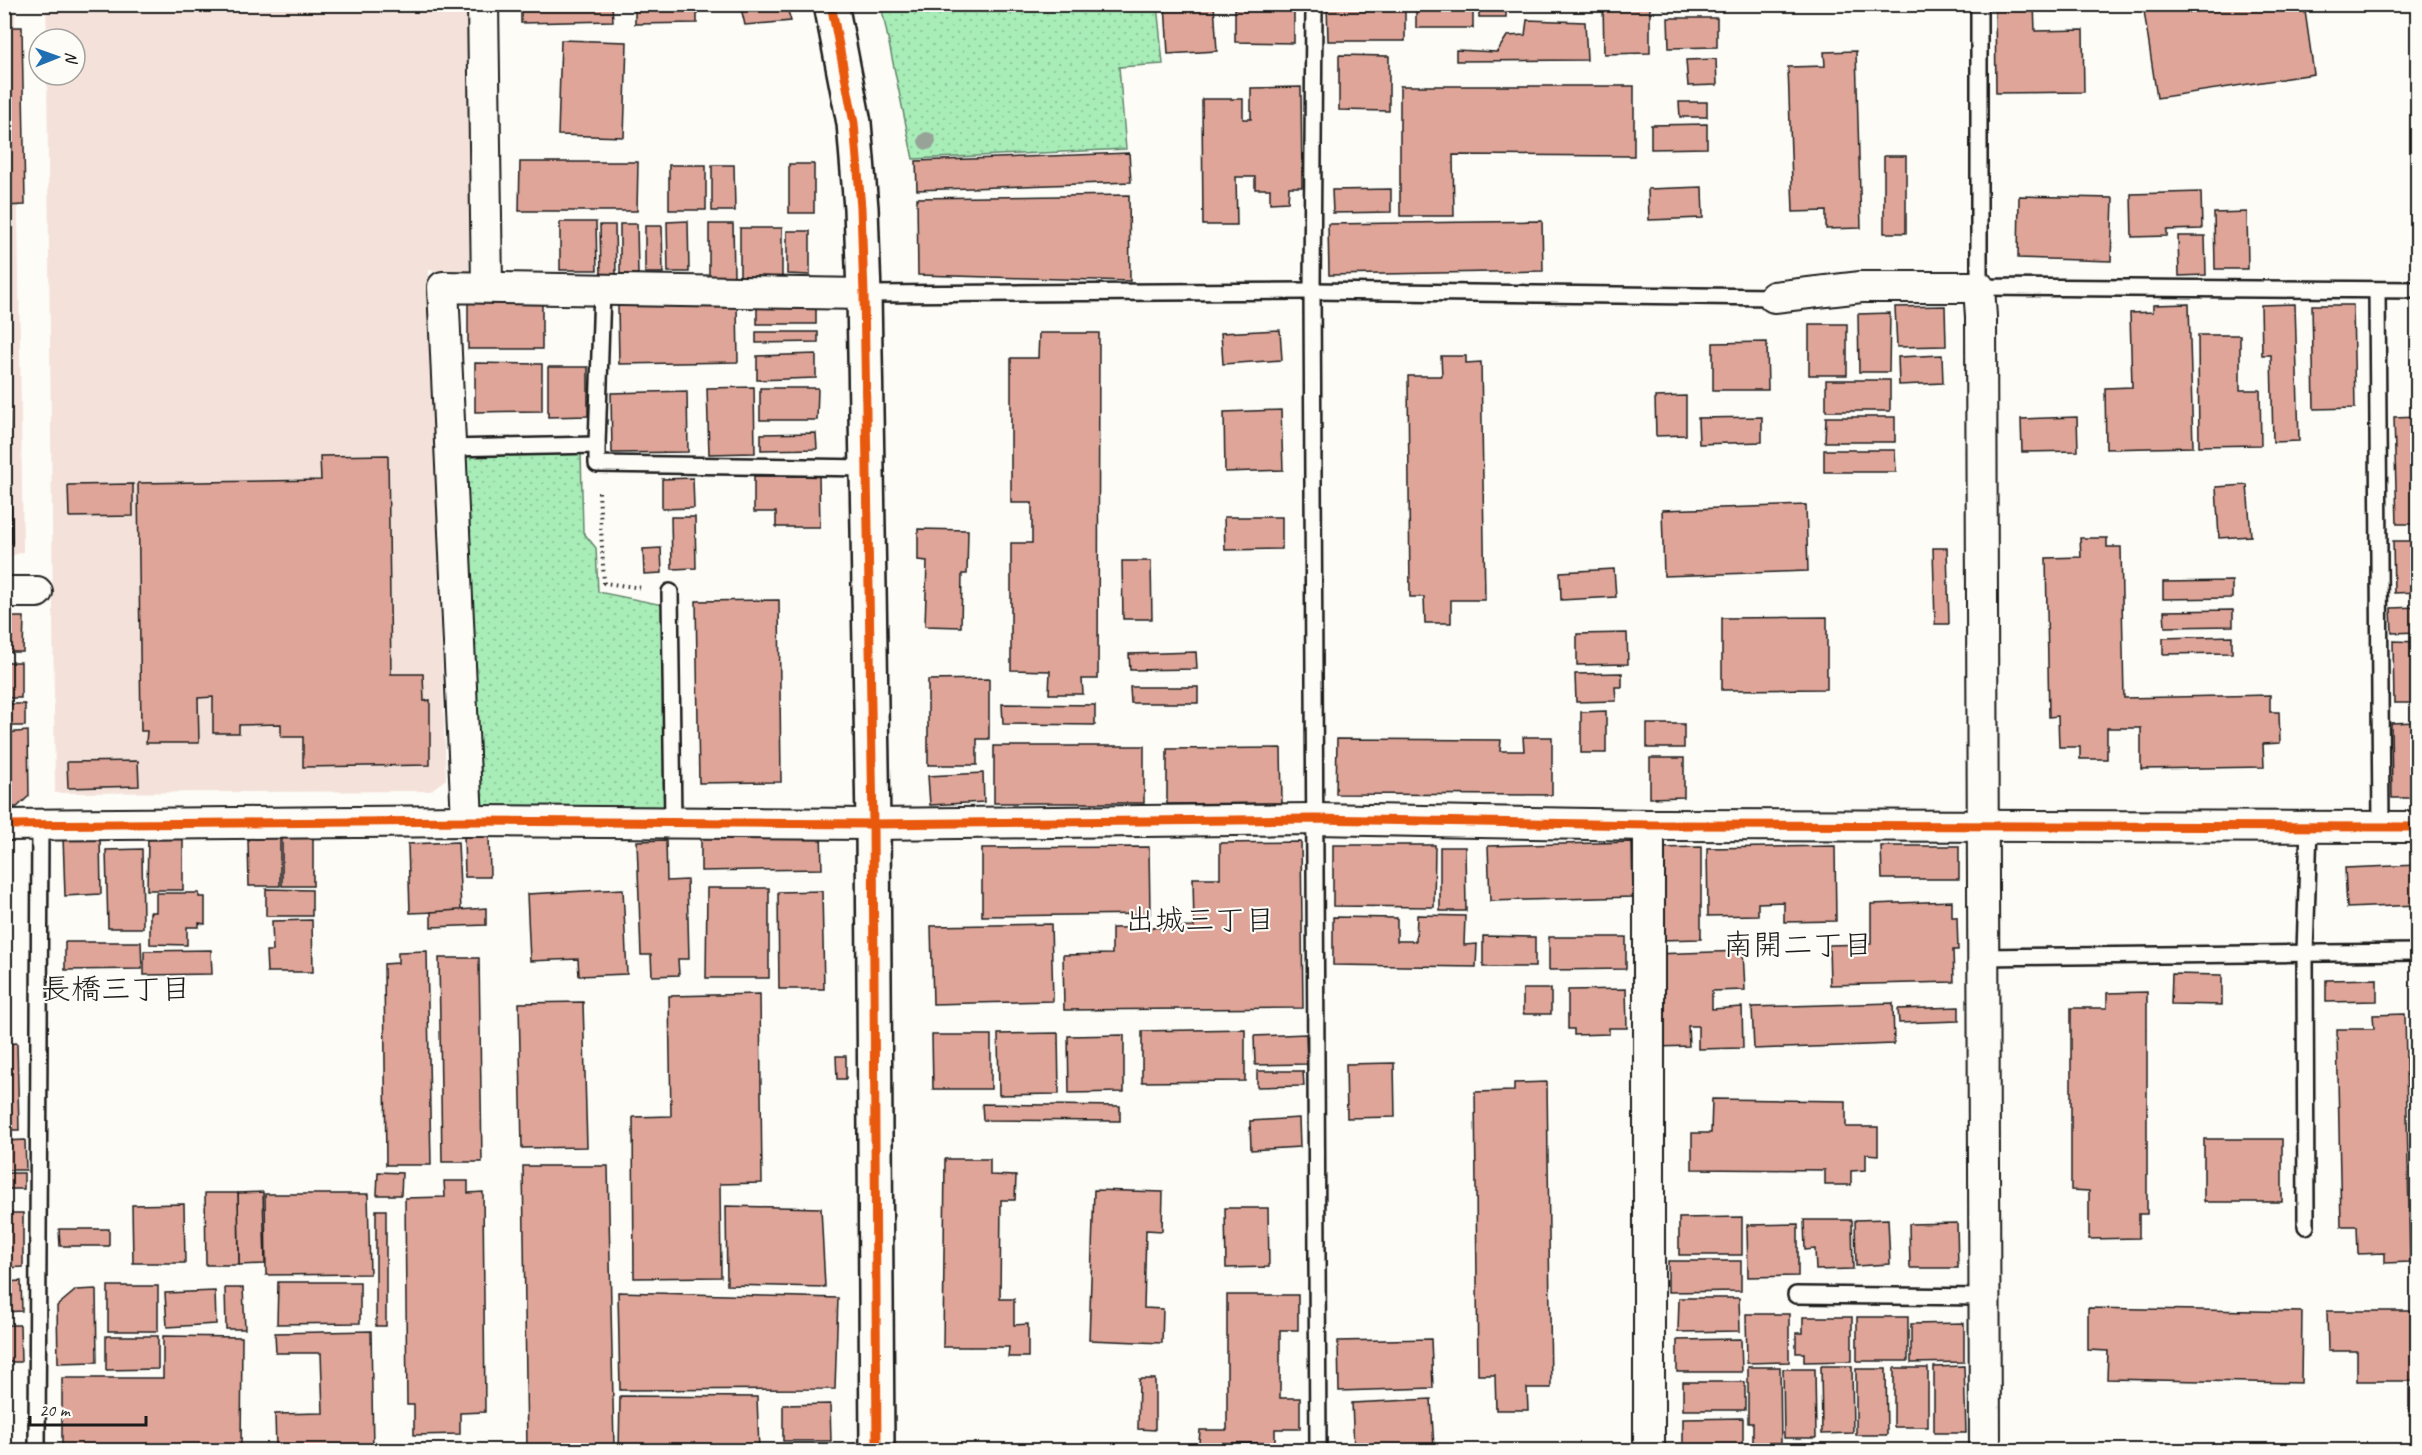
<svg xmlns="http://www.w3.org/2000/svg" width="2422" height="1455" font-family="Caveat,'Klee One',sans-serif">
<style>
.built{fill:#f4e2da}
.park{fill:url(#park-dots);stroke:#62846a;stroke-width:1.5}
.building{fill:#dea598;stroke:#1c1c1c;stroke-width:1.5}
.lines{fill:none;stroke-linecap:round;stroke-linejoin:round}
.service-casing{stroke:#1c1c1c;stroke-width:20}
.minor-casing{stroke:#1c1c1c;stroke-width:34}
.tertiary-casing{stroke:#1c1c1c;stroke-width:38}
.path{stroke:#1c1c1c;stroke-width:4;stroke-dasharray:1.5 4.5;stroke-linecap:butt}
.service{stroke:#fdfcf7;stroke-width:15}
.minor{stroke:#fdfcf7;stroke-width:30}
.tertiary{stroke:#fdfcf7;stroke-width:33}
.cycleway-casing{stroke:#fdfcf7;stroke-width:13}
.cycleway{stroke:#e8590c;stroke-width:9}
.tree{fill:#98a398}
.labels{text-anchor:middle;stroke-width:4.5;stroke-linejoin:round;paint-order:stroke}
.neighbourhood-label{font-size:30px;fill:#1c1c1c;stroke:#fdfcf7}
</style>
<defs>
<pattern id="park-dots" width="8" height="8" patternUnits="userSpaceOnUse" patternTransform="scale(1.5)"><rect width="8" height="8" fill="#a8edb8"/><path d="M2 2h.1M6 6h.1" fill="none" stroke="#90cb9e" stroke-width="1.8" stroke-linecap="round"/></pattern>
</defs>
<rect width="100%" height="100%" fill="#fdfcf7"/>
<filter id="ink" filterUnits="userSpaceOnUse"><feTurbulence type="fractalNoise" baseFrequency=".0167" numOctaves="2"/><feDisplacementMap in="SourceGraphic" scale="12" xChannelSelector="R" yChannelSelector="G"/><feConvolveMatrix kernelMatrix="1 2 1 2 8 2 1 2 1" color-interpolation-filters="sRGB"/></filter>
<g filter="url(#ink)">
<g class="built">
<polygon points="15,4 23,552 5,558 4,5"/>
<polygon points="46,5 469,5 469,274 429,270 446,779 430,791 55,793 47,75 75,75 75,39 47,39"/>
</g>
<g class="park">
<polygon points="881,5 1157,5 1163,64 1119,67 1126,149 913,159"/>
<polygon points="581,453 583,532 596,548 598,592 663,605 666,808 486,807 473,798 464,456"/>
</g>
<g class="building">
<polygon points="521,4 612,4 613,21 521,23"/>
<polygon points="635,4 697,4 697,23 635,24"/>
<polygon points="740,4 786,4 791,21 745,25"/>
<polygon points="1165,4 1214,4 1217,51 1168,54"/>
<polygon points="1235,4 1294,4 1294,43 1235,42"/>
<polygon points="1327,4 1405,4 1405,41 1328,41"/>
<rect x="1416" y="4" width="57" height="24"/>
<rect x="1479" y="4" width="27" height="13"/>
<polygon points="1603,4 1650,4 1650,53 1604,54"/>
<polygon points="1664,4 1722,4 1723,6 1664,9"/>
<polygon points="1995,4 2034,4 2035,31 2083,30 2084,92 1996,93"/>
<polygon points="2143,4 2304,4 2314,74 2157,98"/>
<polygon points="1668,18 1717,18 1717,47 1669,48"/>
<polygon points="1527,20 1585,22 1587,60 1456,61 1456,50 1497,52 1507,36 1525,35"/>
<polygon points="4,27 22,27 25,205 4,206"/>
<polygon points="561,40 627,42 624,137 558,135"/>
<polygon points="1856,51 1861,228 1826,229 1826,211 1793,212 1788,67 1825,66 1824,52"/>
<polygon points="1339,55 1389,56 1389,111 1339,110"/>
<polygon points="1716,59 1717,85 1688,86 1686,60"/>
<polygon points="1400,86 1634,86 1634,156 1453,155 1454,216 1400,216"/>
<polygon points="1301,87 1302,187 1289,187 1288,202 1270,203 1270,189 1255,189 1255,177 1236,177 1237,225 1203,225 1202,99 1243,99 1243,119 1251,119 1251,88"/>
<polygon points="1679,102 1707,102 1707,117 1680,117"/>
<polygon points="1707,124 1707,148 1651,149 1651,125"/>
<polygon points="1129,153 1131,182 917,190 916,161"/>
<rect x="1884" y="156" width="22" height="77"/>
<polygon points="520,162 638,162 637,211 519,211"/>
<rect x="789" y="164" width="25" height="49"/>
<rect x="669" y="165" width="37" height="45"/>
<polygon points="712,165 734,165 735,211 712,211"/>
<polygon points="1702,187 1703,218 1649,220 1648,189"/>
<polygon points="1391,189 1391,212 1333,213 1332,190"/>
<polygon points="2201,192 2202,229 2167,230 2167,236 2132,237 2131,194"/>
<polygon points="1129,195 1130,281 918,275 917,198"/>
<polygon points="2019,196 2113,198 2111,261 2018,258"/>
<polygon points="2247,212 2248,269 2215,269 2214,213"/>
<polygon points="688,221 689,272 668,272 667,222"/>
<polygon points="1542,221 1543,271 1329,275 1328,224"/>
<polygon points="560,222 596,222 597,270 560,270"/>
<polygon points="620,224 637,224 638,274 620,274"/>
<polygon points="709,224 733,224 734,276 709,276"/>
<polygon points="600,225 615,225 616,275 601,276"/>
<polygon points="645,226 662,226 663,273 645,273"/>
<polygon points="740,228 782,228 782,277 740,276"/>
<polygon points="787,231 810,231 810,275 787,274"/>
<polygon points="2178,236 2205,236 2206,275 2179,276"/>
<polygon points="542,299 542,349 468,349 468,300"/>
<polygon points="737,304 738,362 619,364 618,306"/>
<polygon points="2189,304 2193,447 2106,449 2105,388 2132,387 2130,313 2153,312 2153,305"/>
<polygon points="2295,304 2299,441 2273,442 2271,355 2262,355 2261,305"/>
<polygon points="2312,305 2353,305 2355,408 2314,409"/>
<rect x="757" y="306" width="59" height="18"/>
<polygon points="1945,306 1946,346 1897,347 1895,307"/>
<polygon points="1890,313 1889,372 1859,372 1858,314"/>
<rect x="1809" y="324" width="38" height="51"/>
<polygon points="1280,330 1282,360 1223,364 1221,333"/>
<polygon points="756,332 818,332 818,342 756,343"/>
<polygon points="1039,333 1099,333 1098,679 1082,679 1083,694 1049,694 1050,671 1011,670 1011,543 1032,543 1032,503 1011,503 1011,358 1038,358"/>
<polygon points="2198,335 2240,335 2240,390 2260,390 2261,445 2199,446"/>
<polygon points="1767,342 1768,390 1713,390 1713,343"/>
<polygon points="816,354 816,378 757,380 757,356"/>
<polygon points="1942,355 1943,383 1899,385 1898,357"/>
<polygon points="1441,356 1466,356 1466,363 1481,362 1485,600 1451,600 1451,623 1425,623 1424,597 1410,597 1408,376 1442,376"/>
<polygon points="4,363 8,363 12,543 4,543"/>
<polygon points="475,363 542,364 542,411 475,412"/>
<polygon points="548,367 588,367 588,416 548,417"/>
<rect x="1826" y="380" width="64" height="31"/>
<polygon points="754,387 755,453 709,454 707,388"/>
<polygon points="760,388 818,388 817,420 760,420"/>
<polygon points="687,391 688,452 612,453 611,393"/>
<polygon points="1686,396 1686,435 1656,436 1655,397"/>
<polygon points="1281,410 1283,470 1225,472 1224,412"/>
<polygon points="2418,416 2418,524 2397,524 2394,417"/>
<polygon points="1762,417 1762,442 1699,444 1698,418"/>
<polygon points="1826,417 1895,417 1895,442 1825,442"/>
<polygon points="2077,417 2078,451 2022,452 2021,419"/>
<polygon points="816,433 817,449 761,450 761,434"/>
<polygon points="1824,450 1895,450 1896,472 1824,472"/>
<polygon points="388,455 391,674 423,674 424,701 430,700 430,765 303,767 303,737 281,737 281,724 239,725 239,733 213,733 213,697 198,698 199,743 146,743 147,731 141,731 138,483 321,480 320,456"/>
<polygon points="754,476 819,476 820,527 776,527 776,512 754,512"/>
<polygon points="693,478 694,508 662,509 662,479"/>
<polygon points="133,484 133,516 69,517 68,485"/>
<polygon points="2247,485 2251,536 2219,538 2216,487"/>
<polygon points="1806,505 1808,571 1664,576 1662,510"/>
<polygon points="671,517 695,517 696,568 672,569"/>
<polygon points="1224,517 1282,517 1282,549 1225,550"/>
<polygon points="918,529 968,530 967,574 962,574 961,627 925,626 927,561 918,560"/>
<polygon points="2080,538 2107,538 2107,547 2121,547 2124,698 2270,695 2270,712 2279,712 2280,743 2263,744 2264,767 2141,769 2141,728 2107,728 2107,759 2080,759 2080,747 2059,747 2058,716 2049,717 2046,558 2081,557"/>
<polygon points="2393,541 2418,541 2418,592 2394,593"/>
<polygon points="661,548 662,573 644,574 643,549"/>
<polygon points="1933,548 1947,548 1949,624 1935,624"/>
<polygon points="1122,561 1151,561 1152,619 1123,619"/>
<polygon points="1614,569 1616,597 1561,600 1560,572"/>
<polygon points="2232,581 2232,598 2163,599 2163,582"/>
<polygon points="779,600 781,782 699,783 696,601"/>
<polygon points="2418,607 2418,632 2392,633 2391,608"/>
<polygon points="2233,610 2233,626 2165,627 2164,611"/>
<polygon points="4,617 24,617 23,652 4,652"/>
<polygon points="1827,617 1827,689 1722,690 1722,618"/>
<polygon points="1627,633 1628,664 1577,665 1577,634"/>
<polygon points="2232,636 2232,653 2163,654 2163,638"/>
<polygon points="2393,641 2418,642 2418,798 2392,798 2391,723 2416,722 2415,703 2394,703"/>
<polygon points="1196,652 1197,669 1130,670 1129,654"/>
<rect x="4" y="662" width="17" height="36"/>
<polygon points="1622,673 1622,687 1615,687 1616,701 1576,702 1575,674"/>
<polygon points="989,679 989,739 977,739 977,765 928,765 928,680"/>
<polygon points="1130,687 1198,687 1198,703 1131,703"/>
<rect x="4" y="704" width="21" height="22"/>
<polygon points="1002,704 1095,705 1095,725 1003,724"/>
<polygon points="1606,711 1606,753 1581,753 1581,712"/>
<rect x="1647" y="724" width="37" height="24"/>
<polygon points="28,731 29,796 17,807 4,807 4,733"/>
<polygon points="1523,737 1552,737 1552,795 1336,794 1337,739 1501,740 1500,751 1524,751"/>
<rect x="994" y="746" width="150" height="57"/>
<polygon points="1281,748 1282,803 1167,804 1167,749"/>
<polygon points="1650,758 1684,758 1684,797 1650,798"/>
<polygon points="138,761 139,786 68,788 67,762"/>
<polygon points="983,773 984,802 930,805 928,776"/>
<polygon points="821,831 822,869 701,871 701,833"/>
<polygon points="257,832 280,833 280,886 249,886 248,839"/>
<rect x="282" y="832" width="31" height="54"/>
<polygon points="489,833 490,877 465,877 464,834"/>
<polygon points="100,835 101,894 65,896 63,836"/>
<polygon points="148,839 183,839 183,890 147,890"/>
<polygon points="666,840 667,881 687,880 689,959 678,959 679,975 652,976 651,955 641,955 637,841"/>
<polygon points="458,842 461,911 410,913 408,844"/>
<polygon points="1301,842 1303,1008 1064,1010 1063,955 1112,954 1112,928 1194,927 1193,878 1220,878 1220,843"/>
<polygon points="1632,842 1633,897 1490,901 1488,846"/>
<polygon points="1333,845 1435,845 1434,907 1333,906"/>
<polygon points="1835,846 1836,921 1784,922 1784,902 1758,903 1758,915 1708,916 1707,848"/>
<polygon points="1881,846 1959,846 1959,879 1882,879"/>
<polygon points="1149,847 1150,914 982,916 982,848"/>
<polygon points="1440,847 1465,847 1466,911 1440,911"/>
<polygon points="1701,847 1701,939 1659,940 1658,848"/>
<polygon points="142,849 143,928 108,928 106,850"/>
<polygon points="2418,865 2418,905 2347,908 2345,868"/>
<polygon points="707,888 769,888 769,978 706,978"/>
<polygon points="266,889 312,890 312,916 266,916"/>
<polygon points="623,889 627,974 579,976 578,959 530,961 527,894"/>
<polygon points="822,891 824,989 779,989 778,892"/>
<polygon points="156,893 199,893 199,897 205,897 205,924 199,923 199,927 187,927 187,945 150,944 150,912 156,912"/>
<polygon points="1952,901 1952,917 1957,917 1958,950 1953,950 1954,982 1830,985 1829,945 1871,944 1871,904"/>
<polygon points="486,908 486,925 431,927 431,912"/>
<polygon points="1417,915 1465,916 1464,945 1477,944 1476,967 1333,965 1333,917 1397,918 1397,941 1416,941"/>
<polygon points="312,920 313,972 267,972 266,951 273,951 272,921"/>
<polygon points="1051,924 1053,1001 933,1004 931,926"/>
<polygon points="1483,936 1535,937 1535,967 1483,967"/>
<polygon points="1549,937 1626,937 1626,969 1549,970"/>
<polygon points="65,942 141,942 142,969 65,970"/>
<polygon points="211,950 212,974 144,975 144,951"/>
<polygon points="427,951 431,1165 386,1165 384,964 398,963 398,952"/>
<polygon points="1743,951 1745,990 1712,991 1712,1009 1742,1007 1743,1048 1698,1049 1698,1026 1688,1026 1689,1046 1657,1047 1653,954"/>
<polygon points="439,958 479,958 482,1162 442,1162"/>
<polygon points="2172,974 2222,975 2222,1005 2171,1004"/>
<polygon points="2377,979 2377,1001 2326,1002 2326,980"/>
<rect x="1523" y="989" width="28" height="25"/>
<polygon points="1626,989 1627,1028 1609,1028 1609,1034 1574,1035 1574,1029 1568,1029 1568,990"/>
<polygon points="2147,992 2147,1214 2139,1214 2139,1238 2089,1239 2089,1191 2071,1190 2071,1008 2107,1008 2107,993"/>
<polygon points="760,994 762,1183 720,1184 721,1277 634,1278 633,1117 671,1116 669,996"/>
<polygon points="583,1002 587,1147 522,1148 519,1003"/>
<polygon points="1893,1003 1894,1044 1754,1049 1752,1007"/>
<polygon points="1959,1007 1959,1021 1899,1023 1898,1009"/>
<polygon points="2405,1014 2410,1262 2385,1263 2385,1253 2358,1254 2357,1226 2341,1226 2337,1029 2374,1029 2373,1015"/>
<polygon points="1245,1029 1245,1081 1142,1082 1142,1031"/>
<polygon points="1058,1033 1059,1094 999,1095 998,1034"/>
<polygon points="1306,1034 1307,1064 1255,1065 1254,1036"/>
<polygon points="932,1035 991,1035 991,1089 933,1089"/>
<polygon points="1124,1035 1124,1092 1069,1093 1068,1036"/>
<polygon points="17,1043 19,1130 4,1130 4,1044"/>
<polygon points="836,1056 846,1056 846,1079 837,1079"/>
<polygon points="1394,1063 1395,1117 1347,1118 1346,1064"/>
<polygon points="1257,1071 1303,1071 1304,1086 1257,1087"/>
<polygon points="1547,1082 1551,1388 1527,1388 1528,1410 1496,1410 1495,1375 1478,1375 1475,1092 1514,1091 1514,1083"/>
<polygon points="1712,1099 1846,1101 1846,1127 1878,1127 1878,1155 1866,1154 1866,1170 1851,1171 1851,1185 1825,1185 1825,1170 1692,1169 1692,1133 1711,1133"/>
<polygon points="982,1104 1120,1106 1120,1121 983,1120"/>
<polygon points="1299,1118 1300,1147 1251,1150 1250,1121"/>
<rect x="2204" y="1139" width="78" height="63"/>
<polygon points="25,1140 26,1170 4,1170 4,1141"/>
<polygon points="945,1159 990,1159 990,1175 1016,1176 1015,1200 1001,1200 1000,1299 1014,1299 1014,1325 1028,1324 1028,1357 1008,1357 1009,1347 943,1347"/>
<polygon points="523,1166 608,1166 614,1448 527,1450"/>
<polygon points="378,1172 402,1173 401,1195 377,1195"/>
<rect x="4" y="1173" width="20" height="16"/>
<polygon points="444,1181 468,1181 468,1193 483,1192 485,1412 460,1413 460,1434 414,1435 414,1405 407,1405 405,1198 445,1197"/>
<polygon points="1094,1190 1163,1192 1162,1231 1146,1230 1144,1308 1163,1309 1162,1343 1089,1340"/>
<polygon points="263,1192 265,1264 239,1265 238,1193"/>
<polygon points="205,1193 238,1193 239,1265 206,1265"/>
<polygon points="265,1194 368,1194 370,1274 266,1275"/>
<polygon points="184,1204 185,1263 133,1263 132,1205"/>
<polygon points="726,1206 821,1208 825,1287 727,1285"/>
<polygon points="1225,1208 1268,1208 1269,1267 1226,1268"/>
<rect x="376" y="1210" width="10" height="116"/>
<polygon points="4,1213 23,1213 23,1267 4,1268"/>
<polygon points="1742,1217 1742,1255 1679,1255 1679,1218"/>
<polygon points="1888,1219 1890,1264 1856,1266 1855,1220"/>
<polygon points="1804,1220 1852,1220 1853,1269 1816,1270 1815,1249 1805,1250"/>
<polygon points="1957,1223 1958,1268 1910,1268 1909,1224"/>
<polygon points="1798,1224 1798,1276 1748,1277 1747,1225"/>
<polygon points="59,1229 109,1229 109,1246 60,1246"/>
<polygon points="1668,1261 1741,1261 1741,1291 1668,1292"/>
<polygon points="21,1281 22,1311 4,1312 4,1282"/>
<polygon points="278,1282 360,1282 360,1323 277,1324"/>
<rect x="108" y="1286" width="50" height="45"/>
<polygon points="225,1288 243,1288 245,1329 226,1329"/>
<polygon points="96,1289 97,1362 58,1363 57,1306 76,1290"/>
<polygon points="215,1291 216,1324 167,1327 165,1293"/>
<polygon points="618,1292 838,1298 835,1389 620,1390"/>
<polygon points="1227,1295 1298,1295 1298,1330 1280,1330 1280,1398 1300,1398 1300,1429 1275,1429 1275,1443 1199,1443 1200,1430 1227,1430"/>
<polygon points="1679,1298 1739,1298 1740,1331 1678,1332"/>
<polygon points="2088,1308 2302,1312 2301,1383 2107,1379 2108,1351 2088,1350"/>
<polygon points="2327,1311 2418,1311 2418,1381 2357,1381 2357,1351 2328,1351"/>
<polygon points="1746,1314 1789,1314 1789,1362 1747,1363"/>
<polygon points="1803,1317 1852,1317 1852,1361 1804,1362 1804,1353 1796,1353 1796,1333 1803,1333"/>
<rect x="1857" y="1317" width="51" height="44"/>
<polygon points="1964,1323 1964,1362 1911,1363 1911,1324"/>
<polygon points="4,1325 20,1325 21,1362 4,1362"/>
<polygon points="371,1331 373,1450 276,1450 275,1414 323,1413 321,1353 276,1353 275,1333"/>
<polygon points="106,1336 158,1336 158,1369 106,1370"/>
<polygon points="163,1336 242,1337 241,1450 62,1450 62,1378 163,1378"/>
<polygon points="1431,1339 1433,1388 1339,1391 1338,1341"/>
<polygon points="1741,1339 1742,1372 1677,1372 1677,1340"/>
<polygon points="1821,1366 1852,1366 1853,1433 1822,1434"/>
<polygon points="1964,1366 1966,1433 1934,1433 1934,1367"/>
<polygon points="1748,1367 1780,1367 1781,1443 1753,1443 1753,1423 1748,1423"/>
<rect x="1894" y="1368" width="34" height="59"/>
<polygon points="1783,1369 1815,1369 1816,1438 1784,1438"/>
<polygon points="1856,1369 1886,1369 1887,1435 1856,1435"/>
<polygon points="1139,1379 1155,1379 1155,1430 1138,1429"/>
<rect x="1683" y="1382" width="62" height="28"/>
<rect x="2409" y="1388" width="9" height="28"/>
<polygon points="620,1396 757,1397 759,1450 619,1450"/>
<polygon points="1431,1399 1434,1448 1354,1450 1352,1403"/>
<polygon points="830,1404 831,1441 783,1441 783,1405"/>
<polygon points="1743,1418 1743,1448 1683,1448 1683,1419"/>
</g>
<g class="lines">
<g class="service-casing">
<g id="service">
<polyline points="1314,4 1312,291 1318,1450"/>
<polyline points="1979,4 1979,287 2418,290"/>
<polyline points="2377,291 2381,827"/>
<polyline points="864,294 1312,291 1774,297"/>
<polyline points="597,445 602,290"/>
<polyline points="449,448 597,445 597,464 867,468"/>
<polyline points="670,592 673,821"/>
<polyline points="1983,957 2418,952"/>
<polyline points="2306,1226 2305,953 2309,826"/>
<polyline points="1796,1295 1985,1297"/>
<polyline points="37,1450 40,825"/>
</g>
</g>
<g class="minor-casing">
<g id="minor">
<polyline points="483,4 487,287"/>
<polyline points="1774,297 1861,287 1979,287 1981,317 1985,1450"/>
<polyline points="4,592 37,592"/>
<polyline points="467,821 443,287 864,294"/>
<polyline points="4,825 467,821 873,824 1315,819 1649,825 2418,827"/>
<polyline points="1649,825 1649,1450"/>
</g>
</g>
<g class="tertiary-casing">
<polyline id="tertiary" points="831,4 854,123 861,208 864,294 873,824 877,1450"/>
</g>
<polyline class="path" points="599,492 604,583 643,588"/>
<use href="#service" class="service"/>
<use href="#minor" class="minor"/>
<use href="#tertiary" class="tertiary"/>
<g class="cycleway-casing">
<g id="cycleway">
<polyline points="831,4 854,123 861,208 864,294 873,824 877,1450"/>
<polyline points="4,825 467,821 873,824 1315,819 1649,825 2418,827"/>
</g>
</g>
<use href="#cycleway" class="cycleway"/>
</g>
<circle class="tree" cx="927" cy="141" r="9"/>
</g>
<g class="labels">
<g class="neighbourhood-label">
<text x="1200" y="930">出城三丁目</text>
<text x="1798" y="955">南開二丁目</text>
<text x="116" y="999">長橋三丁目</text>
</g>
</g>
<rect width="2422" height="1455" fill="none" stroke="#fdfcf7" stroke-width="24"/>
<rect x="12" y="12" width="2398" height="1431" fill="none" stroke="#1c1c1c" stroke-width="2" filter="url(#ink)"/>
<g transform="translate(57 57) rotate(89)"><circle r="28" fill="#fdfcf7" stroke="#a3a29f" stroke-width="1.5"/>
<path d="M0-4.5L10 22L0 15L-10 22Z" fill="#1f6fb2"/>
<text y="-9" font-size="16" font-weight="bold" text-anchor="middle" fill="#1c1c1c">N</text>
</g>
<path d="M30 1416v9h116v-9" fill="none" stroke="#1c1c1c" stroke-width="3"/>
<text x="39" y="1416" font-size="18" fill="#1c1c1c" stroke="#fdfcf7" stroke-width="4.5" paint-order="stroke">20 m</text>
</svg>
